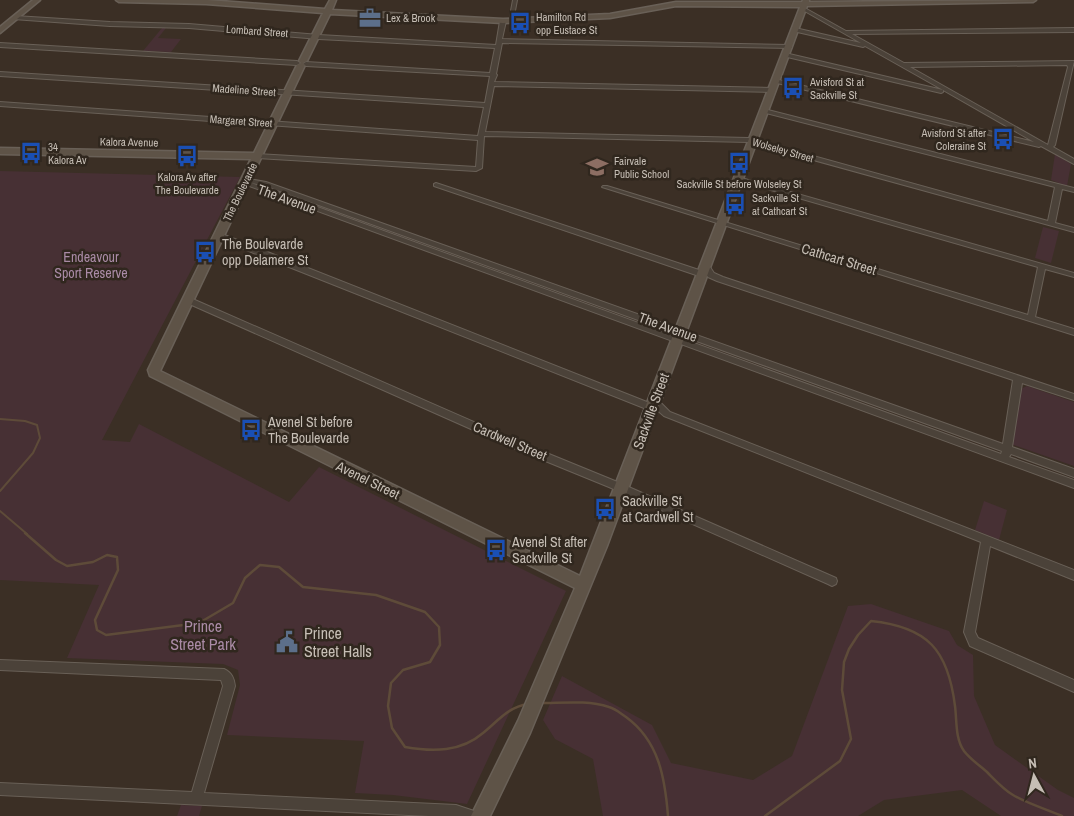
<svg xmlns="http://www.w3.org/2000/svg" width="1074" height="816" font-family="'Archivo Narrow',sans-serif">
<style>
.green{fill:#473034}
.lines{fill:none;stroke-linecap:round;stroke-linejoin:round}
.stream-far1{stroke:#5e4b39;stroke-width:2}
.stream{stroke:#5e4b39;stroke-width:2.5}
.street-casing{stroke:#696057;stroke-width:2}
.secondary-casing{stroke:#696057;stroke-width:3}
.street{fill:#4b4239;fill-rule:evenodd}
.secondary{fill:#5e5347;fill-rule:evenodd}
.labels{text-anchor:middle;stroke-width:5;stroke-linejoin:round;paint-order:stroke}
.far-poi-label{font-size:11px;fill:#c6beb5;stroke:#30271e;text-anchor:start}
.far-street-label{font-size:11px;fill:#c6beb5;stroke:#30271e}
.street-label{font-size:14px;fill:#c6beb5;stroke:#30271e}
.poi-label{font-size:14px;fill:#c6beb5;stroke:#30271e;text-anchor:start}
.park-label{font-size:14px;fill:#aa8ba6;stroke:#30271e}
.near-park-label{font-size:16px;fill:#aa8ba6;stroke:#30271e}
.near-poi-label{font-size:16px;fill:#c6beb5;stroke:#30271e;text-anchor:start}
</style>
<rect width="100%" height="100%" fill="#3b2f25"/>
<g class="green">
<polygon points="162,28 166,28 158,38 181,39 171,52 143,51"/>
<polygon points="1055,154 1071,164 1067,186 1051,180"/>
<polygon points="0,171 240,177 102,440 130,442 139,424 289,502 319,467 566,591 467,804 393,795 355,793 364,741 227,735 240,685 238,670 223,664 67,658 99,585 0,580"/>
<polygon points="1043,227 1059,231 1051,263 1035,258"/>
<polygon points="1027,386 1074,402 1074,466 1011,444 1021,389"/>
<polygon points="984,501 1007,510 999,540 975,530"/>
<polygon points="871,604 949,631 957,645 973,655 974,696 995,745 1058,790 1074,798 1074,816 1001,816 962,790 884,800 858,816 603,816 593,759 555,739 543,720 562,676 652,725 671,763 753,780 792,756 848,606"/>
<polygon points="181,805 202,806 199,816 177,816"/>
</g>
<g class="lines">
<g class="stream-far1">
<polyline points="0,419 25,421 37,425 40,438 33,453 0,491"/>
<polyline points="0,511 27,534"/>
</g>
<g class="stream">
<path d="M25,533L56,560L67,566L93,562L107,555L117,557L118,570L95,620L97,630L106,635L199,623L233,603L245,578L260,565L279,567L303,587L376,595L425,612L439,627L440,645L430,662L403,670L391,683L388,706L392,728L405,747C433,752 461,752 483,733C498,721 508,707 528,704"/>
<path d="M540,703C563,703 587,700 609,707C616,709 620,713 626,717C659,741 665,778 668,816"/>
<path d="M765,816L840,761L851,739L842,690L844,662L849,649L858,635L871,621C928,627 948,650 955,706C957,721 955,738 964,751C970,759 979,765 987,772C995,780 1003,789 1013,795C1028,804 1046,809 1062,816"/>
</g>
<g class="street-casing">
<g id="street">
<polygon points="513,0 517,0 514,16 512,17 510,16"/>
<path d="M803,7L846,31L1074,28V32L852,34L904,63L1074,61L1055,145L1053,147L1074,159V164L1041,146L1039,147L773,82V80L775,79L1034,142L943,90V92L941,93L783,56L782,55L785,53L943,90L865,46L863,47L793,31V29L795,28L861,43L801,9V8ZM1067,65L1068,67L1048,145L910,67Z"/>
<polygon points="15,16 110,22 189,24 319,35 496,45 500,21 503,19 506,21 502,39 789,45 792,47 791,48 502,43 496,74 497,75 494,82 772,88 775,90 772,92 494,86 485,132 748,138 1048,221 1055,187 762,112 761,111 764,109 1074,188 1074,192 1062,189 1055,223 1074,228 1074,232 748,142 484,136 482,168 476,171 257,158 254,156 257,154 476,167 478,140 0,106 0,102 478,136 484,107 0,76 0,72 485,103 490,76 306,66 303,64 306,62 490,73 495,48 319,39 189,28 110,26 13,19 12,18"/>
<polygon points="0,43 297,61 300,63 297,65 0,47"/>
<polygon points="738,177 1074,273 1074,277 1045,269 1035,317 1074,329 1074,335 602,187 603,186 607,186 1028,315 1038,267 736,180 736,178"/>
<path d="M249,179L266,182L1003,444L1013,380L717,281L708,277L701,266L702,264H708L714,273L723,277L1074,394V400L1022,383L1012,447L1074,469V477L1011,454L1009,457L1074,480V488L241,183ZM251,183L263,185L1002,451L1001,454Z"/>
<polygon points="436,183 705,272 706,274 705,276 699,276 434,186 434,184"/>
<polygon points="216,234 222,234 652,404 650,401 651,399 657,399 670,412 1074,570 1074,580 990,546 975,632 978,638 1074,680 1074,692 970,646 964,632 981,542 664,416 656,409 652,411 649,410 216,238"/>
<polygon points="188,297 522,443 615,481 836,578 837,581 836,584 832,586 828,584 609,487 516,449 185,302 184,300"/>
<path d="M0,660L224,669C232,673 234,678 235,686L204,793L456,805L477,812L479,816H429L0,795V783L192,792L223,686L221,680L0,670Z"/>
</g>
</g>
<g class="secondary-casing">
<g id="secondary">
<polygon points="33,0 40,0 0,33 0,27"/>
<path d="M116,0H207L325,9L330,0H336L332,10L503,19L610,14L676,2H802L803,0H809V2L1036,0L1033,2L807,6L607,546L530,733L490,816H471L518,721L575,588L150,376L148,370L251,159L0,154V148L254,153L297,65L301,63L299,61L323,13L206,4L119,2ZM676,6L800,7L580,576L160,371L305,65L303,63L307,61L330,14L503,23L610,18Z"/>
</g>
</g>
<use href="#street" class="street"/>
<use href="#secondary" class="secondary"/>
</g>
<defs>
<g id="office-bare" transform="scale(1.725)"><path d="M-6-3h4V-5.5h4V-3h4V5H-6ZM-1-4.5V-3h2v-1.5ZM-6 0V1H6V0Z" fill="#5c6f8a" stroke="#30271e" stroke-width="2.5" paint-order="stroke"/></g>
<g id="bus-bare" transform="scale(1.725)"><path d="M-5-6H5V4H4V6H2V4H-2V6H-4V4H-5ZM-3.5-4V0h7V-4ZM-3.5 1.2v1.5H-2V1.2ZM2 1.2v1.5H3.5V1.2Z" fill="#1a4fb4" stroke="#30271e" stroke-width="2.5" paint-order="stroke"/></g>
<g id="school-bare" transform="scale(1.725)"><path d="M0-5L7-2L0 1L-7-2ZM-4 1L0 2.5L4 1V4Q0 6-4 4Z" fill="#8d6e63" stroke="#30271e" stroke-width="2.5" paint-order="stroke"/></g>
<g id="civic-bare" transform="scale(1.725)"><path d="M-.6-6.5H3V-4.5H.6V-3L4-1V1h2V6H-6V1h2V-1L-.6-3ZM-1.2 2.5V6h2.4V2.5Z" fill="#5c6f8a" stroke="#30271e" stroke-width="2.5" paint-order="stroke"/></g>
</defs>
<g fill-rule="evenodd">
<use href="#office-bare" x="370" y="18"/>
<use href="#bus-bare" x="520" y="23"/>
<use href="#bus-bare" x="793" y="88"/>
<use href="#bus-bare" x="1003" y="139"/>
<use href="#bus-bare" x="31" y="153"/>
<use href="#bus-bare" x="187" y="156"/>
<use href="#bus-bare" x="739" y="163"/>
<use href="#school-bare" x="597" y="167"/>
<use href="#bus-bare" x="735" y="204"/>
<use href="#bus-bare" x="205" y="252"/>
<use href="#bus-bare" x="251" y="430"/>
<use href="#bus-bare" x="605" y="509"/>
<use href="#bus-bare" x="496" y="550"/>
<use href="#civic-bare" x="287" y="642"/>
</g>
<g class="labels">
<g class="far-poi-label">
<text x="536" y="21">Hamilton Rd<tspan x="536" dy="13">opp Eustace St</tspan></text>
<text x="386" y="22">Lex &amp; Brook</text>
<text x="810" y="86">Avisford St at<tspan x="810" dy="13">Sackville St</tspan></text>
<text x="986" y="137" text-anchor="end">Avisford St after<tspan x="986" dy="13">Coleraine St</tspan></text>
<text x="48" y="151">34<tspan x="48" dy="13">Kalora Av</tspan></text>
<text x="614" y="165">Fairvale<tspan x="614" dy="13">Public School</tspan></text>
<text x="187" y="181" text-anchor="middle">Kalora Av after<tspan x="187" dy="13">The Boulevarde</tspan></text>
<text x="739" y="188" text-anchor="middle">Sackville St before Wolseley St</text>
<text x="752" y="202">Sackville St<tspan x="752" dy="13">at Cathcart St</tspan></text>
</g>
<g class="far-street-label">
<text transform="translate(257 31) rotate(4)" y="4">Lombard Street</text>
<text transform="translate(244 90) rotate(4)" y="4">Madeline Street</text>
<text transform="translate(241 121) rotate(4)" y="4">Margaret Street</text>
<text transform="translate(129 142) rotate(1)" y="4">Kalora Avenue</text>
<text transform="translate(783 150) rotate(16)" y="4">Wolseley Street</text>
<text transform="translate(240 192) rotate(-64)" y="4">The Boulevarde</text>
</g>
<g class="street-label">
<text transform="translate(287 199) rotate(20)" y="5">The Avenue</text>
<text transform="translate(839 259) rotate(17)" y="5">Cathcart Street</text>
<text transform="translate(668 327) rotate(20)" y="5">The Avenue</text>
<text transform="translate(651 411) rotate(-70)" y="5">Sackville Street</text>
<text transform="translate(510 441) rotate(23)" y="5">Cardwell Street</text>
<text transform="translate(368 480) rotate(26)" y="5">Avenel Street</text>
</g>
<g class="poi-label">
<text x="222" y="249">The Boulevarde<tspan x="222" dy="16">opp Delamere St</tspan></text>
<text x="268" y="427">Avenel St before<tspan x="268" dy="16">The Boulevarde</tspan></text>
<text x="622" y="506">Sackville St<tspan x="622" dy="16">at Cardwell St</tspan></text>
<text x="512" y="547">Avenel St after<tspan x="512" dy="16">Sackville St</tspan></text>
</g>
<g class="park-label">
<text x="91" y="262">Endeavour<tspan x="91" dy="16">Sport Reserve</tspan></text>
</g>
<g class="near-park-label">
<text x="203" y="632">Prince<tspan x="203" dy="18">Street Park</tspan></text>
</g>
<g class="near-poi-label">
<text x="304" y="639">Prince<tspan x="304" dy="18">Street Halls</tspan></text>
</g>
</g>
<g transform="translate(1034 776) rotate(353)" stroke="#30271e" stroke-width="4" paint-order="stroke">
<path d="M0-4L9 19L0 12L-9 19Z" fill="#c6beb5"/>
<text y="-8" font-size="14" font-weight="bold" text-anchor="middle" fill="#c6beb5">N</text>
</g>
</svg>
